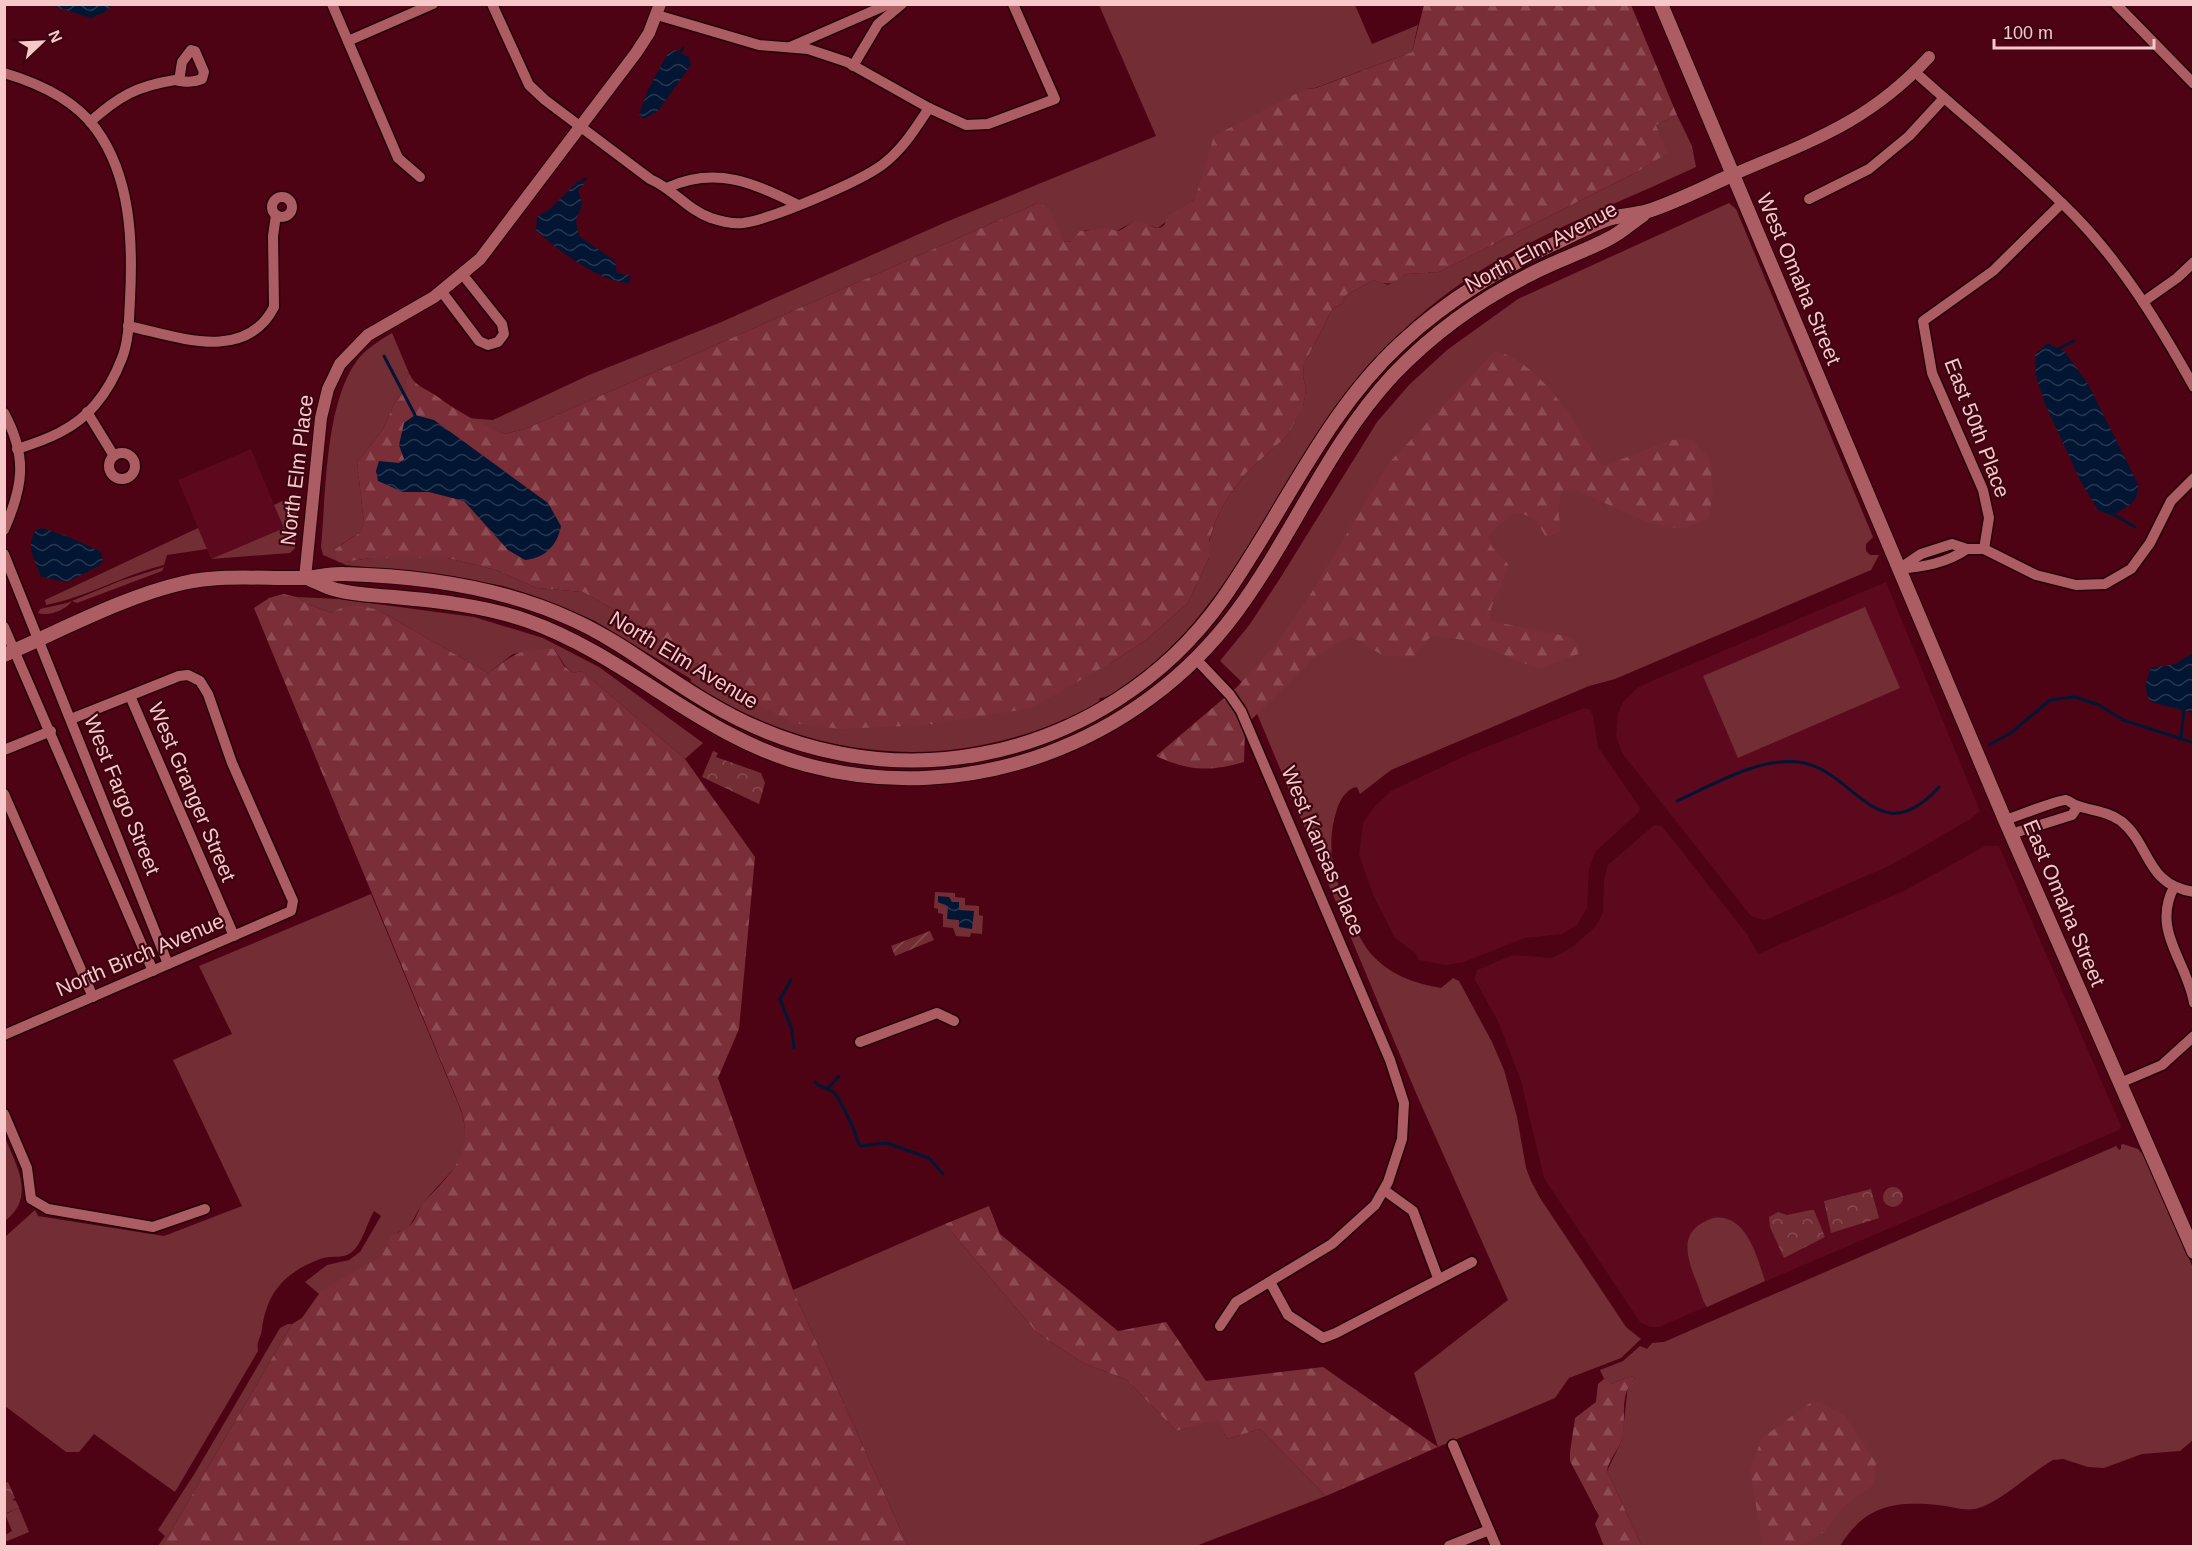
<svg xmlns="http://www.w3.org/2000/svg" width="2198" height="1551" font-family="Helvetica,sans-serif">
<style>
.built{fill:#5c081d}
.grass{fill:#732d35}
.forest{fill:url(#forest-firs)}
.park{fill:url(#park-crowns)}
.garden{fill:url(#garden-furrows)}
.water{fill:url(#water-waves)}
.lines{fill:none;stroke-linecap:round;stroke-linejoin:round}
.stream{stroke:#021633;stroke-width:3}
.minor-casing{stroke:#250207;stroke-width:13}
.tertiary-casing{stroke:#250207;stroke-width:14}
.secondary-casing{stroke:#250207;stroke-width:16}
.minor{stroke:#ac5c63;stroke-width:10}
.tertiary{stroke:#ac5c63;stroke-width:12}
.secondary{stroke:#ac5c63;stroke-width:14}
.labels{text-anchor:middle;stroke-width:4.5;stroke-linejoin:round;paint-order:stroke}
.street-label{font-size:21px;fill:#f6c8ca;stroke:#3c0510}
</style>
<defs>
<pattern id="forest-firs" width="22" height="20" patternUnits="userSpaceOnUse" patternTransform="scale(1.5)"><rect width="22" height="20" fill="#7a2e38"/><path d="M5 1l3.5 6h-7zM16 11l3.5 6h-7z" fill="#8e4b53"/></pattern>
<pattern id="park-crowns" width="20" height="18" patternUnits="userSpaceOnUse" patternTransform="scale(1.5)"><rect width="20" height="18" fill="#732d35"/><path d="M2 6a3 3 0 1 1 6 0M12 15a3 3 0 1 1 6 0" fill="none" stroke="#884a51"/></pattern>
<pattern id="garden-furrows" width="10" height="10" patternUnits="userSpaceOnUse" patternTransform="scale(1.5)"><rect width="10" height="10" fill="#732d35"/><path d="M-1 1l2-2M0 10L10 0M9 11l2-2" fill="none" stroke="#884a51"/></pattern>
<pattern id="water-waves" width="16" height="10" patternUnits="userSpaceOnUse" patternTransform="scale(1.5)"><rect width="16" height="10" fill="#021633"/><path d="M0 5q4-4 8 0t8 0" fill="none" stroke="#28364f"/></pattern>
</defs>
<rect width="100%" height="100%" fill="#4e0315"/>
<g class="built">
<polygon points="251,449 284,528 211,559 178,480"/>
<polygon points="1886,582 1980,811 1969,820 1891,865 1768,919 1763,920 1751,916 1622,753 1616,736 1618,713 1623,702 1637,688 1654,680"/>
<polygon points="1584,708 1590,710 1593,716 1598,747 1640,808 1639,812 1596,851 1589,869 1587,908 1577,925 1562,934 1525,938 1464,962 1446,965 1419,960 1415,953 1395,938 1374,897 1359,855 1363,823 1375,806 1391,791 1469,754"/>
<polygon points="1654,825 1662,826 1746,933 1758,954 1904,891 1985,846 1999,846 2121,1126 2119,1130 1659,1327 1650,1327 1640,1322 1544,1178 1521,1081 1498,1021 1474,978 1477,970 1513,955 1552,958 1571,948 1595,927 1603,913 1604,880 1608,865"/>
</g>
<g class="grass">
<polygon points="1099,5 1355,5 1372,44 1418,25 1412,52 1315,88 1305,89 1195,199 1169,215 1167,221 1158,228 1134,221 1117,231 1085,230 1072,241 1065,242 1055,225 1038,203 525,429 505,434 467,418 493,420 589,375 719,323 946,222 1156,136"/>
<path d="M1677,115L1692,146L1696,167C1628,199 1556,226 1491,264C1417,308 1358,369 1312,441C1258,525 1216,619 1134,679C1123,687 1111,697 1100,698L1098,703C965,775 817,767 691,682V679L593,620L532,595L503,586L454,577L346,565L323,555L321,547C326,493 325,406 356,362C365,349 379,341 392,333L409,373L405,381L408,391L397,398L382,431L357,462L364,523L360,532L335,549L345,562L370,558H447L496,570L537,588L583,592L634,621L688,661L706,666L715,683L927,725L963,718L1112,662L1146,640L1188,603L1209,558V542L1216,520L1228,497L1246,473L1287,436L1303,406L1306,390L1303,376L1304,364L1333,308L1342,304L1346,295L1374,280L1388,285L1406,274L1439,272L1637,172L1667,153L1656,125Z"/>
<path d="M1729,203L1736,209L1873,537L1866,544V551L1870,555H1879L1871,570L1615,679L1589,686L1391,770L1360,794L1357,787C1347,788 1340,800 1337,809C1324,849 1335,879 1350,915C1356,929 1362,944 1372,955C1392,976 1414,983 1441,988L1453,978L1459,981L1492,1042L1504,1070L1517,1117L1526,1168L1531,1181L1540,1198L1626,1327L1641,1339L1621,1358L1569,1378L1555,1398L1438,1447L1414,1373L1508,1300L1416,1093L1245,685L1220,661L1250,624L1279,580L1377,422L1409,385L1447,350L1518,299Z"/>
<polygon points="298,493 295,548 290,553 211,559 284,528 274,505"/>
<path d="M198,528L207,549L167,555L164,565C124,575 87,597 46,605L45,600Z"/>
<path d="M164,567L162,571L77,603L72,601C67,609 49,617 38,613L40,609L67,603L120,581Z"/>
<polygon points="297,597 339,599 474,617 543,638 599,667 703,743 685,759 582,671 573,673 565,666 554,649 513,654 488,673 380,611 332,613 307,604"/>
<polygon points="1865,607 1900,688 1738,758 1703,676"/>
<polygon points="935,892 955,893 955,897 965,898 965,905 979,906 979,915 983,916 982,934 971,933 970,937 956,936 953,928 943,927 943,914 938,913 938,909 934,908"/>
<path d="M371,894L462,1113C475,1163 446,1172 422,1205C414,1215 412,1230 398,1232L382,1255L319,1294L305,1282L327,1265L349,1260L360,1252L381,1216L374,1211C367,1223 364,1238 355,1249C344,1261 333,1254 320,1259C286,1272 267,1291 262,1329C261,1338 256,1341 258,1351L175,1492L94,1434L79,1452H66L5,1406V1237L35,1210L38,1216L164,1236L242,1206L173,1060L232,1034L199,966Z"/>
<path d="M5,1138C17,1167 36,1197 5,1221Z"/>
<path d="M2123,1144L2138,1149L2148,1160L2193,1268V1440L2180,1451L2142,1454L2104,1468L2088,1467L2063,1459L2053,1460C2030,1473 1999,1504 1975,1509C1963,1511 1950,1506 1938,1505C1893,1501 1865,1506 1840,1546H1642L1607,1471L1622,1440L1628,1385L1635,1378L1632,1376L1611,1384L1606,1383L1600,1370L1623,1361L1640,1346L1647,1349L1652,1343L1664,1342L1705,1324L2107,1150L2116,1146L2119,1150L2121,1149V1145Z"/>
<path d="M1713,1218C1746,1213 1757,1256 1765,1281L1707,1307C1702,1301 1700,1289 1696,1281C1686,1255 1678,1230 1713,1218Z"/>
<polygon points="945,1224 1037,1333 1083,1363 1127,1380 1176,1431 1217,1419 1227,1439 1260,1429 1326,1496 1196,1546 908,1546 793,1290"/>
<polygon points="288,1324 292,1324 162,1546 158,1546 165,1536 158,1530 195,1473 280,1328"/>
<polygon points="19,1508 29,1532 5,1542 5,1535 12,1531 5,1514"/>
</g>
<g class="forest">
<path d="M1424,5H1631L1677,115L1656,125L1668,153L1637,172L1439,272L1406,274C1393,283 1390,287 1374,280L1346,295L1342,304L1333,308L1304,364L1303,376L1306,390L1303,407L1287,436L1246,473L1228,497L1216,520L1209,541V558L1188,603L1146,640L1112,662L1031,708L927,725L840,729L794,723L715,683L706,666L688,661L634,621L583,592L537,588L496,570L447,558H370L345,562L337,560L335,549L359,533L364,523L357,462L382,431L397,398L407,391L405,381L409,373C415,387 426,388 438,397C459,413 480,423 505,434L525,429L1038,203L1049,208L1065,242L1072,241L1080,231C1089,230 1095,230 1103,228C1108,227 1113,231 1118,231C1123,230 1129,223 1134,221C1146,218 1162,242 1168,215L1195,199L1214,136L1305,89L1316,88L1412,52Z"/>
<path d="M1495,351C1541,362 1580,428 1601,467L1672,440L1691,439L1710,459L1713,495L1708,519L1681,529L1650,523L1575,490L1562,491L1558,509L1561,531L1546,537C1535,519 1535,514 1513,514L1488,535L1492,547L1508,564C1506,583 1488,602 1490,621L1571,637L1578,647V654L1539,669L1469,641L1432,635L1413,657L1384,656L1350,636L1311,660L1245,726L1244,762C1210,772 1189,771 1156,756L1237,687L1276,644L1307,600L1389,463Z"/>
<path d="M283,594L297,597L307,604L332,613C346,603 364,605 380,611L488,673C515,654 518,648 554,649L564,666L573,673L582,671L685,759L755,857L739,1029L718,1078L793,1290L908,1546H162L292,1324L302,1318L321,1291L382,1255L390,1237C398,1232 406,1230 413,1222C417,1216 419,1208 424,1202C451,1173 473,1156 462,1112L254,608L269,598Z"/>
<polygon points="989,1206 1000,1234 1118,1331 1166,1322 1206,1381 1323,1367 1438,1447 1326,1496 1260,1429 1227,1439 1217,1420 1176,1431 1127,1380 1083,1363 1037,1333 945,1224"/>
<path d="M1632,1376L1635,1378C1619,1394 1626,1416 1623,1436C1620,1449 1609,1458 1607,1471L1642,1546H1604L1595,1524L1599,1516L1570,1461V1452L1575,1418L1596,1402L1598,1384L1604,1379L1611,1384Z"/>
<polygon points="1814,1400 1844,1415 1853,1428 1876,1463 1874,1484 1843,1507 1824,1532 1801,1546 1763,1546 1750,1470 1762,1438"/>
</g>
<g class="park">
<polygon points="713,751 718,753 716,757 761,773 765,783 759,804 702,777"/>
<circle cx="1893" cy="1197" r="10"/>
<polygon points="1871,1189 1879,1218 1831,1233 1824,1201"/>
<polygon points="1811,1210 1814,1210 1825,1237 1784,1258 1770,1227 1769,1217 1778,1212 1787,1215"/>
<polygon points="8,1482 15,1498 12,1500 16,1501 19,1508 6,1513 5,1483"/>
</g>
<polygon class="garden" points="930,931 934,940 895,956 891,946"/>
<g class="water">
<polygon points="50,5 112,5 105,12 91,18"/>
<polygon points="675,50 689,57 691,65 658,111 644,119 639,114 648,90 668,53"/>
<path d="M578,181L584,184L578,191C585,208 581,204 576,221L579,236L615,261L617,273L631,276L629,283C601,283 556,249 536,230L537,217L550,209Z"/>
<path d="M2048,343L2065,352L2088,384L2138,484C2138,507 2128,504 2112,516L2098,510L2081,482L2045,404L2036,376L2035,354Z"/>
<path d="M415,415L434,420L548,503L561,526C557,546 545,558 525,560L508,550L464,501L429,492H403L378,481L376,471L379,461L399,463L404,459L399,445L404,423Z"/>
<path d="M42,528L69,537L101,552L103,561L99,566L67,582L41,577C36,559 24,549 36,530Z"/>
<path d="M2193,653V713L2151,702C2143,691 2146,679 2151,668L2175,664Z"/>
<polygon points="938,896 949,897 952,902 959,902 959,910 974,911 972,929 959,927 959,920 947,919 948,907 938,902"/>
</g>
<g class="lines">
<g class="stream">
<polyline points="681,51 683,48"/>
<polyline points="582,181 585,179"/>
<polyline points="2058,349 2074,341"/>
<polyline points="384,356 415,415"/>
<polyline points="2113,514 2135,527"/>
<polyline points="2181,737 2184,711"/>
<polyline points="1989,745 2011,733 2050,700 2075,697 2099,705 2123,720 2194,743"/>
<path d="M1677,801C1713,785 1757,758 1798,762C1855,768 1877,856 1939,787"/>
<polyline points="791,980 780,999 792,1030 794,1048"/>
<path d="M815,1082C821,1089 829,1087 835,1094C841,1101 857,1134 858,1143L861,1146L887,1143L929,1158L943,1174"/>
<polyline points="828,1088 839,1076"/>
</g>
<g class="minor-casing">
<g id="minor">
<polyline points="332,4 398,158 420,177"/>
<path d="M492,4L529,85L545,100L650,179C675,190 686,209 711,218C720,221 734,224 743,223C772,219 859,182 882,165C903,149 915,129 929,108"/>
<polyline points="2116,4 2194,84"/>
<polyline points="657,15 759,45 808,49 847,62 929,108 966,125 988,124 1055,99 1013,4"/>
<polyline points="348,41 433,4"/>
<polyline points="790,47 889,4"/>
<polyline points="853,66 878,24 902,4"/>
<path d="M1915,72C1968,120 2024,164 2074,215C2123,265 2160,326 2194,387"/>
<path d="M4,73C38,83 75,100 96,129C131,177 133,242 130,299C129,318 129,341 122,358C116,374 107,391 95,405C75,429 46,440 17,449"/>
<path d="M90,122C119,96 137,86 175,80C185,82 192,83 202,79L204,72L195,51L191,50L182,62L179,81"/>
<path d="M669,187C716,166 755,183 798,205"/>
<circle cx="282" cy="207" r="10"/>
<polyline points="1809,199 1869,169 1909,136 1944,98"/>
<polyline points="442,292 479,341 488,345 498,342 504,334 502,324 463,275"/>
<polyline points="2143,302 2177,278 2194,262"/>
<path d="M128,326C176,336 245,364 274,307L273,236L276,215"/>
<polyline points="87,412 114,456"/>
<path d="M4,413C28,457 23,487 4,530"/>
<circle cx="122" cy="466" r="13"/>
<polyline points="1984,549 1989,518 1983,490 1932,373 1923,321 1993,271 2062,203"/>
<polyline points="4,554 168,964"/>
<polyline points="1899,569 1921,554 1952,544 1967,549 1984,549 2036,575 2076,585 2105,584 2131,569 2150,543 2171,501 2194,478"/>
<path d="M1899,569C1923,567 1947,563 1967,549"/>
<polyline points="4,627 153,971"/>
<polyline points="1196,659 1230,695 1241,711 1390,1060 1404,1103 1402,1139 1388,1182 1375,1205 1332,1244 1236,1302 1220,1326"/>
<polyline points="130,696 234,936"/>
<polyline points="4,750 51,731"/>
<polyline points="4,794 93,997"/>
<path d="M2005,820C2016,817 2059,799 2066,800C2070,801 2073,805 2078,806C2093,811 2107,811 2121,821C2151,845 2145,885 2194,892"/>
<polyline points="2011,834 2072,815 2078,806"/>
<path d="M2174,887C2151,931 2187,961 2194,1003"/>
<polyline points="4,1035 291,911 293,901 232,763 208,694 200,681 188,675 179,676 71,719"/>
<polyline points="860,1042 937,1013 954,1021"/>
<polyline points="2120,1083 2162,1065 2194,1036"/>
<polyline points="4,1114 27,1168 31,1199 48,1209 153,1227 205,1209"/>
<polyline points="1384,1190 1413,1211 1438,1278"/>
<polyline points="1270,1282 1288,1315 1323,1338 1336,1333 1472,1262"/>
<polyline points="1453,1445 1496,1546"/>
<polyline points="1449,1546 1489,1530"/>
</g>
</g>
<g class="tertiary-casing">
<g id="tertiary">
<path d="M1732,175C1811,141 1868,123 1929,57"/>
<polyline points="305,578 321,418 328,389 340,364 368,335 434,297 480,259 636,53 649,33 660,4"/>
</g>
</g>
<g class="secondary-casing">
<g id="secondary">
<polyline points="1661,4 2005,820 2194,1252"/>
<path d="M307,578C317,582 327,588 337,590C355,595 375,595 394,597C439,601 485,606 528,621C629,657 703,738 807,765C968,808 1139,744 1237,611C1293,535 1328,445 1393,375C1432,334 1479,300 1529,275C1555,261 1584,252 1610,238C1622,232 1632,222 1643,215"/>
<path d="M4,655C60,631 125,596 183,583C223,574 264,579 304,578C317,577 331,573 344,574C420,576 501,587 571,619C621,641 662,676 709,703C791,752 887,772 981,754C1078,736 1166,679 1222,600C1283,514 1323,415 1401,343C1449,298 1503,267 1562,240C1577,233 1593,224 1608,219C1621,215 1635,215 1648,211C1676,202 1705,187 1732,175"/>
</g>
</g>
<use href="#minor" class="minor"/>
<use href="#tertiary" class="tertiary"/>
<use href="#secondary" class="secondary"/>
</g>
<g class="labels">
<g class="street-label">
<text transform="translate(1541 247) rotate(-28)" y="7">North Elm Avenue</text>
<text transform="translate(1799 279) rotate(67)" y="7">West Omaha Street</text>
<text transform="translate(1977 428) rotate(69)" y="7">East 50th Place</text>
<text transform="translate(297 470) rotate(-83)" y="7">North Elm Place</text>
<text transform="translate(684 660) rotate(31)" y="7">North Elm Avenue</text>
<text transform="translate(192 792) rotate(67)" y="7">West Granger Street</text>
<text transform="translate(122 795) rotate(68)" y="7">West Fargo Street</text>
<text transform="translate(1323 851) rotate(67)" y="7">West Kansas Place</text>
<text transform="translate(2064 903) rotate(67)" y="7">East Omaha Street</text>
<text transform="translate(140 955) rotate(-23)" y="7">North Birch Avenue</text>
</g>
</g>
<rect width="2198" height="1551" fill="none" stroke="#f6c8ca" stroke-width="12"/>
<g transform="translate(42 42) rotate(67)" stroke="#3c0510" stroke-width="4.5" paint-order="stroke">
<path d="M0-4.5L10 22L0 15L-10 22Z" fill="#f6c8ca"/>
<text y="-9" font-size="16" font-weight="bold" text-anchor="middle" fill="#f6c8ca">N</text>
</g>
<path d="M1994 39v9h160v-9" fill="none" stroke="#f6c8ca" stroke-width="3"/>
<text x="2003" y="39" font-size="18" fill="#f6c8ca" stroke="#3c0510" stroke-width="4.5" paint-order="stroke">100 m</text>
</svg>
